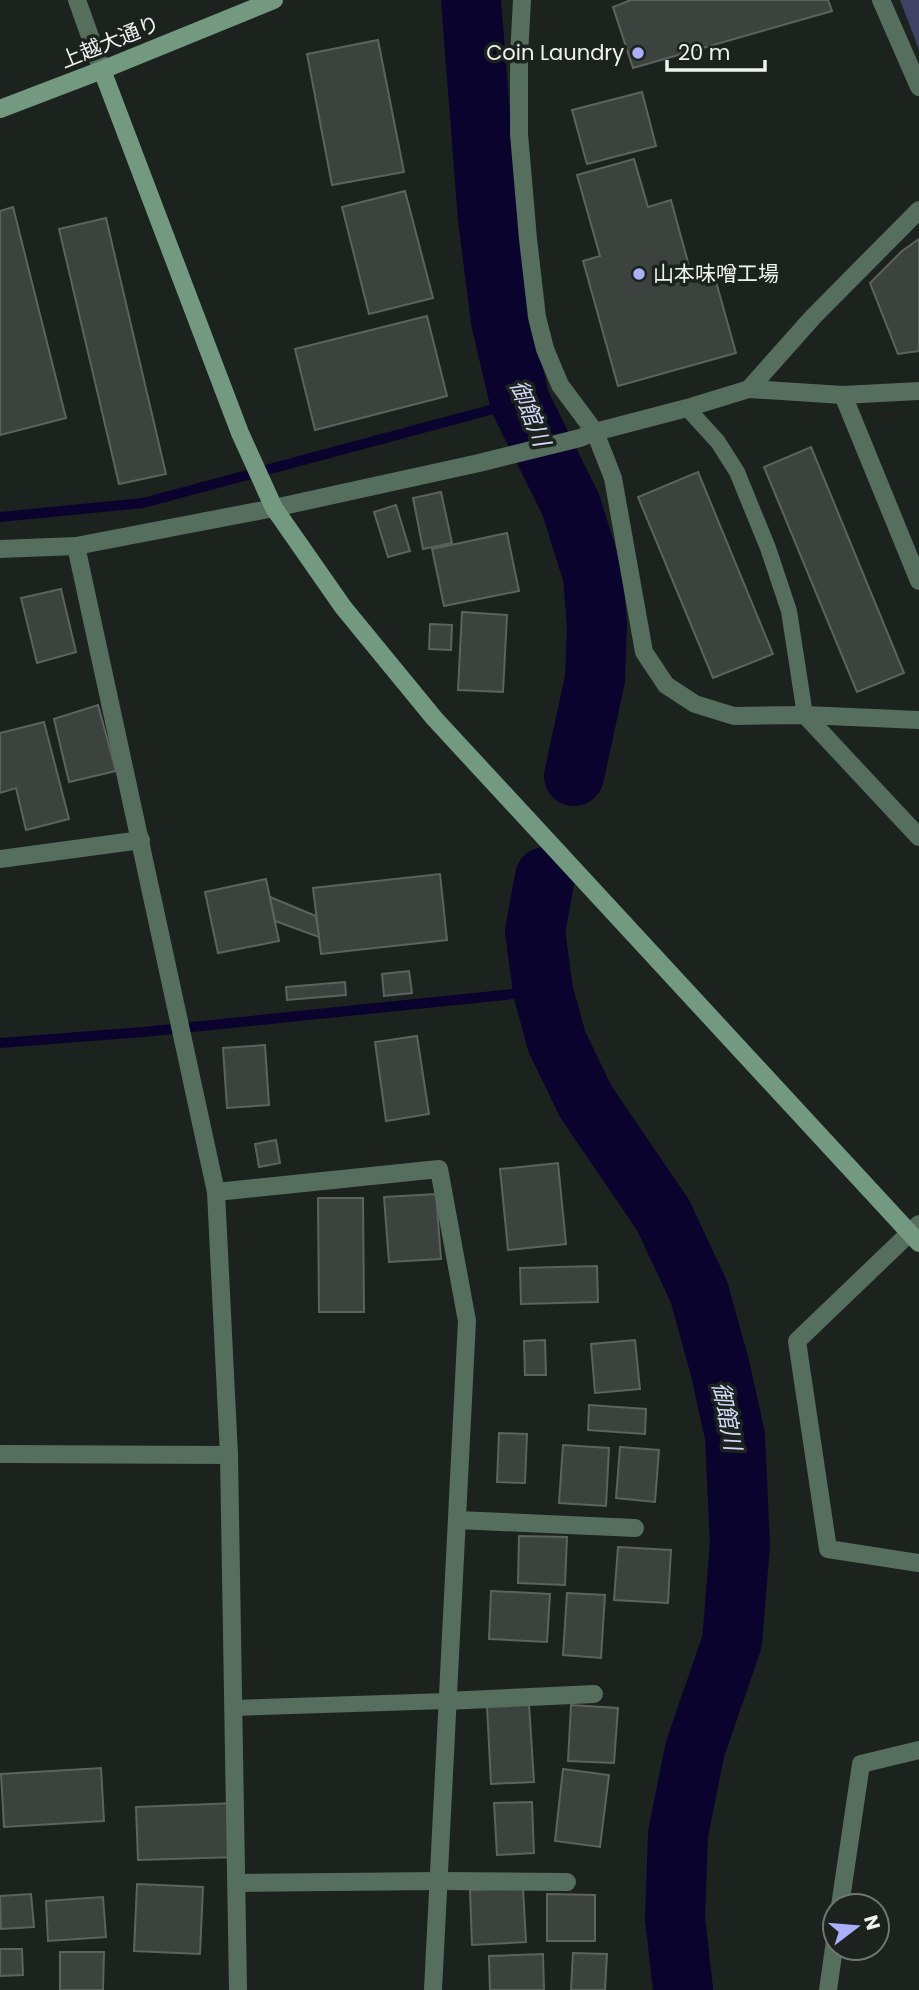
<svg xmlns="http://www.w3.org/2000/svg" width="919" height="1990" font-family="Poppins,'Noto Sans JP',sans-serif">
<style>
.green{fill:#3f4165}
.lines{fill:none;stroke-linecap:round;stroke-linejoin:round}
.stream{stroke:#0a032e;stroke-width:10}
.river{stroke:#0a032e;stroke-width:60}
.building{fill:#3c433e;stroke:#5c635e;stroke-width:2}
.lane{stroke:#566e5e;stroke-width:16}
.street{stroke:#566e5e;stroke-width:18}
.secondary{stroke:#739a81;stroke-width:18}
.poi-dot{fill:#aaaffb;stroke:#1c221e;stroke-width:2.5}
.labels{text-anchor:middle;stroke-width:7;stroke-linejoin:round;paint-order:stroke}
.street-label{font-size:21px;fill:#eef3f0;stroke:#1c221e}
.poi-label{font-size:21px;fill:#eef3f0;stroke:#1c221e;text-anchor:end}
.water-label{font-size:23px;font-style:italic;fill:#d5d8f9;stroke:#1c221e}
</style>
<rect width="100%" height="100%" fill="#1c221e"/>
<polygon class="green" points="900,0 919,0 919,50"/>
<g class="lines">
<g class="stream">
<polyline points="0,517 143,503 520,402"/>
<polyline points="0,1043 143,1032 543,991"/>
</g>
<g class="river">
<polyline points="471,0 488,219 501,321 520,402 571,505 593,576 597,626 595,679 574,776"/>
<polyline points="545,877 535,931 543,991 557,1042 586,1102 663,1215 699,1292 720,1368 735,1436 740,1544 732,1642 695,1749 678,1834 675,1918 683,1990"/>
</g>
</g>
<g class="building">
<polygon points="631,0 828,0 832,11 633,68 613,7"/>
<polygon points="378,40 404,172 332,185 307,54"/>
<polygon points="642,92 656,146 587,164 572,110"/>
<polygon points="634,159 648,207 671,200 692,277 713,271 736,353 618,386 583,261 600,256 577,175"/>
<polygon points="405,191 433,298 369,314 342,207"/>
<polygon points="13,207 66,418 0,435 0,211"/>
<polygon points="106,218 166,474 119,484 59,229"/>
<polygon points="919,239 919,351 898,354 870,283 902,251"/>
<polygon points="427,316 447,396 315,430 295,349"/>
<polygon points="811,447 904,673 857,692 764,467"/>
<polygon points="698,472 773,654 713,678 638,497"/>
<polygon points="441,492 452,543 423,549 413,498"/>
<polygon points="396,505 410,551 388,557 374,512"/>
<polygon points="507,533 519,591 444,606 432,549"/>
<polygon points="61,589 76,652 37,663 21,598"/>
<polygon points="462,612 507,615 503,692 458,690"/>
<polygon points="430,624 452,625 451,650 429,649"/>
<polygon points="98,705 116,771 69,782 54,719"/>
<polygon points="44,722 69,819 26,830 16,788 0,793 0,733"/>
<polygon points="440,874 447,940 321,954 313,888"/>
<polygon points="266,879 279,941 218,953 205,892"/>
<polygon points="270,897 316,916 319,937 275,921"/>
<polygon points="409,971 412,993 384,996 382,974"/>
<polygon points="345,982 346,995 287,1000 286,987"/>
<polygon points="417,1036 429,1114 386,1121 375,1042"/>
<polygon points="265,1045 269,1105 227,1108 223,1048"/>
<polygon points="276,1140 280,1163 259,1167 255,1144"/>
<polygon points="558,1163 566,1244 508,1250 500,1169"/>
<polygon points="436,1194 441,1259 389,1262 384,1197"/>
<polygon points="318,1198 363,1198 364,1312 319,1312"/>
<polygon points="597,1266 598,1302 521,1304 520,1268"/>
<polygon points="545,1340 546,1375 525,1375 524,1341"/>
<polygon points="635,1340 640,1389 595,1393 591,1344"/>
<polygon points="589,1405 646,1409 645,1434 588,1430"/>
<polygon points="499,1433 527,1434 525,1483 497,1482"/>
<polygon points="563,1445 609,1448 606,1506 559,1503"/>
<polygon points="620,1447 659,1450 655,1502 616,1498"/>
<polygon points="519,1536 567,1537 565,1585 518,1583"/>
<polygon points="618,1547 671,1550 668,1603 614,1600"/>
<polygon points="491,1591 550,1594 547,1642 489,1639"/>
<polygon points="567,1593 605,1595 601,1658 563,1655"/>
<polygon points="529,1704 534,1782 491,1784 487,1706"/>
<polygon points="571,1705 618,1708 614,1763 568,1761"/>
<polygon points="101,1768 104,1821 4,1827 1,1774"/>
<polygon points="563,1769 609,1775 600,1847 555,1841"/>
<polygon points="532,1802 534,1853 497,1855 494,1803"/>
<polygon points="236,1803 238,1857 138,1860 136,1807"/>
<polygon points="137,1884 203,1887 200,1954 134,1951"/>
<polygon points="523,1888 526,1942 472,1945 470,1890"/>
<polygon points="31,1894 34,1927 1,1929 0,1896"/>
<polygon points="547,1894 595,1895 595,1941 547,1941"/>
<polygon points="103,1897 106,1937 48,1941 46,1901"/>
<polygon points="0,1949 22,1949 23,1975 0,1976"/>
<polygon points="60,1952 104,1952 103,1990 60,1990"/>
<polygon points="573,1953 607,1954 605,1990 571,1990"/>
<polygon points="543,1954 544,1990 490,1990 489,1956"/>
</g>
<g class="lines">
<g class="lane">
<polyline points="687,408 718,442 737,472 768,548 789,611 805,715"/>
<polyline points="233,1708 446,1701"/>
</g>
<g class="street">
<polyline points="77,0 102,70"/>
<polyline points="522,0 519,56 519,134 528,239 537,317 545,349 560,385 595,432 613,478 644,652 666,685 695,704 734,716 805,715 919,720"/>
<polyline points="881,0 919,87"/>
<polyline points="749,389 843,395 919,391"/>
<polyline points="843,395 919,581"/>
<polyline points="76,546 216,1192 229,1455 238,1990"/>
<polyline points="0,549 76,546 274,508 479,463 580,438 595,432 687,408 749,389 813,317 919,210"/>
<polyline points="805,715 919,837"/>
<polyline points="0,859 141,840"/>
<polyline points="216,1192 439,1169 467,1321 433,1990"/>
<polyline points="919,1224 797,1341 828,1549 919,1563"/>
<polyline points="0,1454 229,1455"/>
<polyline points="457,1520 635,1528"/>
<polyline points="446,1701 594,1694"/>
<polyline points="238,1883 439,1881 567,1882"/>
<polyline points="840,1906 861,1764 919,1750"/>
<polyline points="828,1990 835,1941"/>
</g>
<g class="secondary">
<polyline points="102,70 240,433 274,508 343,607 434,718 919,1243"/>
<polyline points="0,109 102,70 274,0"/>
</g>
</g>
<g class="poi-dot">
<circle cx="638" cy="53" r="7"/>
<circle cx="639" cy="274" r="7"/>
</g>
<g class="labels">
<g class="street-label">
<text transform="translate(110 42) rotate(-22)" y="7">上越大通り</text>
</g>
<g class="poi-label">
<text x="624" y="60">Coin Laundry</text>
<text x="653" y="281" text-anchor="start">山本味噌工場</text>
</g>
<g class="water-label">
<text transform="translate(530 413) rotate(68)" y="8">御館川</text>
<text transform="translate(727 1416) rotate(79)" y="8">御館川</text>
</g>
</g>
<g transform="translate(856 1927) rotate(74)"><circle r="33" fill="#1c221e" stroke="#707672" stroke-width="2"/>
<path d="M0-5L12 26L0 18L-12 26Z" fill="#aaaffb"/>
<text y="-10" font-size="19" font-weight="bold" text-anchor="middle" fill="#eef3f0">N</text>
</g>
<path d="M667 60v10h98v-10" fill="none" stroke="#eef3f0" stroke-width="3.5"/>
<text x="678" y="60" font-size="21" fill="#eef3f0" stroke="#1c221e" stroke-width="5" paint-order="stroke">20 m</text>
</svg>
